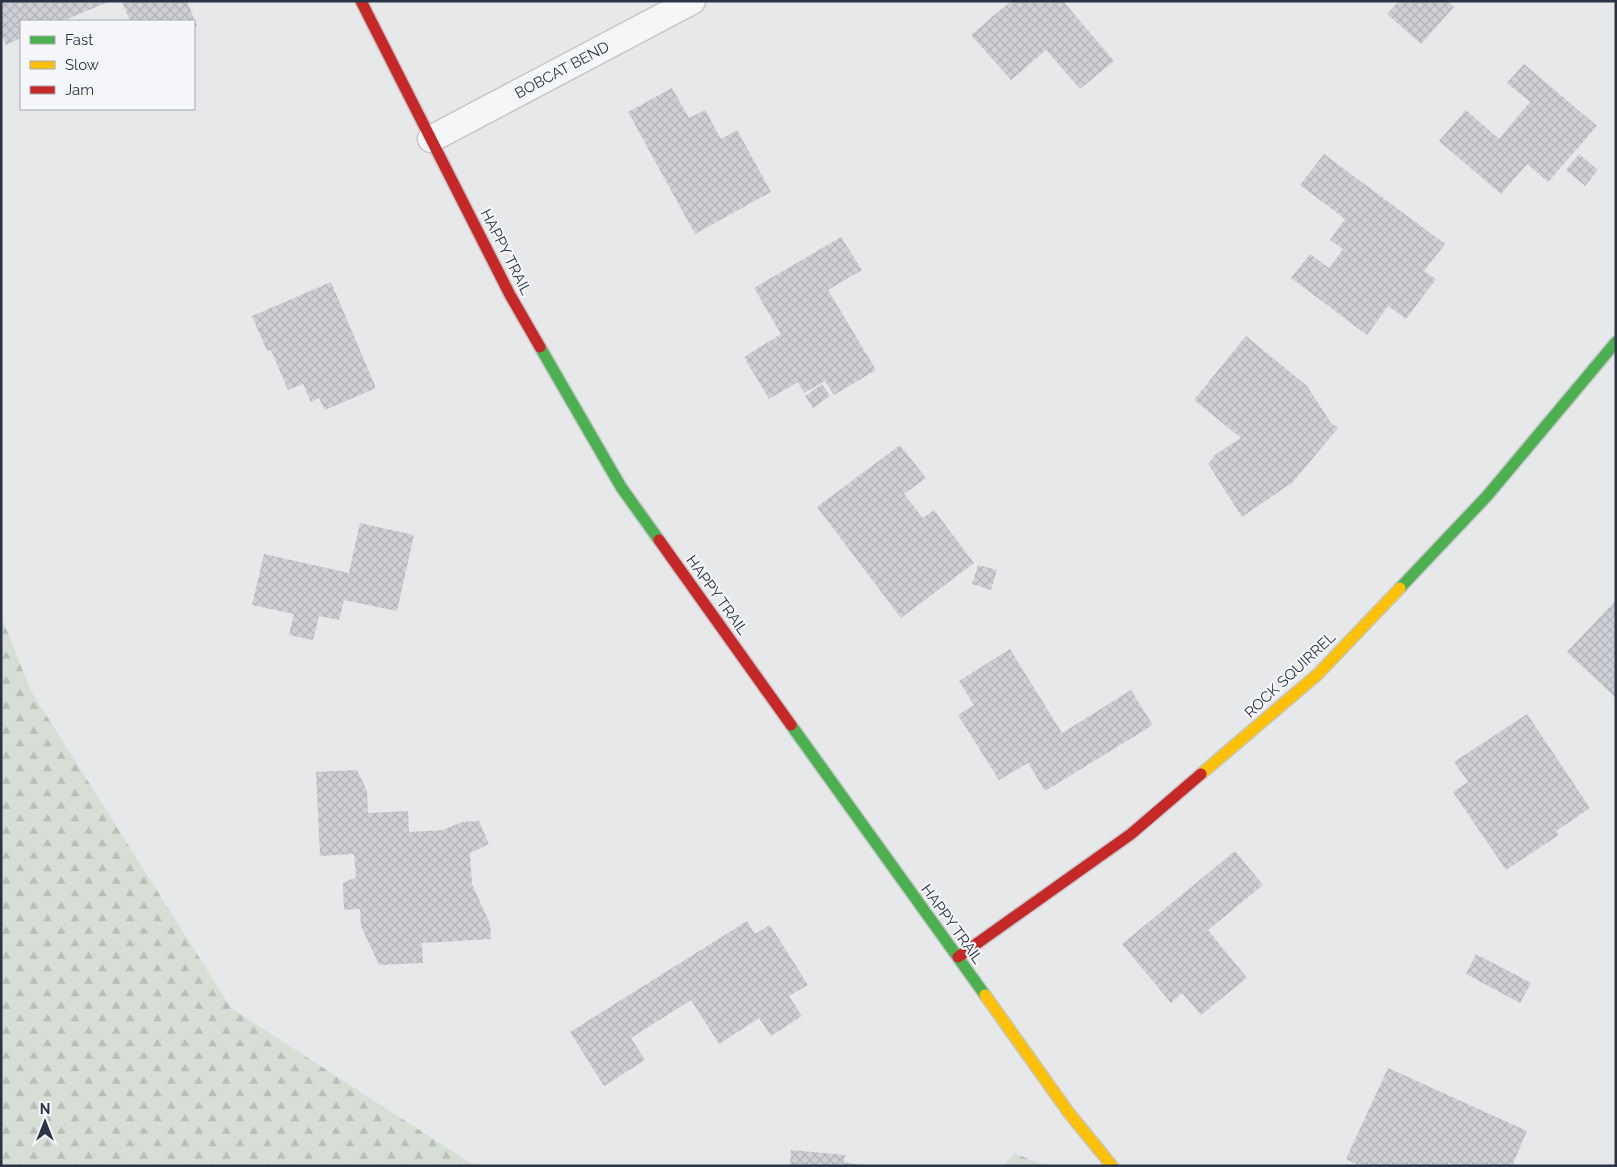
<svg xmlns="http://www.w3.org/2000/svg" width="1617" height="1167" font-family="Raleway,sans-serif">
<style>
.forest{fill:url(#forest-firs)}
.building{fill:url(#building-cross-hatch)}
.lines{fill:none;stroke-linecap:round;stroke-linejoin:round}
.street-casing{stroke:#c4c6c8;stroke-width:29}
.fast-casing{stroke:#c4c6c8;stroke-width:14}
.slow-casing{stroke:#c4c6c8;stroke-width:14}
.jam-casing{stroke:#c4c6c8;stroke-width:14}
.street{stroke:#f5f6f7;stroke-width:26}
.fast{stroke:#4caf50;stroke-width:11}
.slow{stroke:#ffc107;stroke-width:11}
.jam{stroke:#c62828;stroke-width:11}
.labels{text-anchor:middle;stroke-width:4.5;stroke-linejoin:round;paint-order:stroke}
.street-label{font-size:15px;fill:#2b3445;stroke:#f4f6f9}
</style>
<defs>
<pattern id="forest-firs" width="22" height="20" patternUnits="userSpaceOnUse" patternTransform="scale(1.25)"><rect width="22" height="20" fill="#d6ded6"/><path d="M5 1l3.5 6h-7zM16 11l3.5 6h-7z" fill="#b8bfb9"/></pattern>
<pattern id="building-cross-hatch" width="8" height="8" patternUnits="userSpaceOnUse" patternTransform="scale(1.25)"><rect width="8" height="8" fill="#ced0d3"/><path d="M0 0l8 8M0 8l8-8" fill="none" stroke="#b1b3b6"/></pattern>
</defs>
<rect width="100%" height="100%" fill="#e6e8ea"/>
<g class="forest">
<polygon points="1,616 31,691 231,1008 475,1166 1,1166"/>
<polygon points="1014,1153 1045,1166 1004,1166"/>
</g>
<g class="building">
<polygon points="4,1 111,1 62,21 21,21 21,38 6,45 1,34 1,3"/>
<polygon points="122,1 187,1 197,26 194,27 194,21 130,21"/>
<polygon points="1011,1 1063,1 1114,61 1080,89 1046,50 1011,80 971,35"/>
<polygon points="1399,1 1448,1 1454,7 1421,44 1387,14"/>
<polygon points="1524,64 1597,126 1548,182 1527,164 1501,194 1439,141 1466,110 1499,139 1530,102 1507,83"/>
<polygon points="672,88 689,118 705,110 721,139 737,130 771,192 695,234 628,112"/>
<polygon points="1324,154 1445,244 1424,271 1436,279 1406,319 1388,306 1367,335 1291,278 1310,254 1329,268 1343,249 1330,240 1345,219 1300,185"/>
<polygon points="1579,154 1598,170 1585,186 1566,170"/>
<polygon points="841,237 862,270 828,290 876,370 834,395 825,381 804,393 798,382 769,399 744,357 781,334 754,288"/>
<polygon points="331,282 376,388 325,410 319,398 311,402 303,384 288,390 271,350 267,351 252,316"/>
<polygon points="1246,336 1307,386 1331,423 1338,428 1293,482 1242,517 1208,464 1216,454 1241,438 1194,400"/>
<polygon points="822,384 830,396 813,408 805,396"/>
<polygon points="900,445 926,478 904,494 923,518 934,510 974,563 901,618 817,507"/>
<polygon points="360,523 414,535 397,611 344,600 339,620 319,616 313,640 289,635 294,614 252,605 264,554 349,573"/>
<polygon points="978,565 997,570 991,590 972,584"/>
<polygon points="1616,600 1616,698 1567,652"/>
<polygon points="1010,649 1062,733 1131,690 1153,725 1045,791 1028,763 999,780 958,715 974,705 959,681"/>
<polygon points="1527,714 1590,808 1556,831 1559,835 1506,870 1453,792 1468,782 1454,762"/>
<polygon points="357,770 367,791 368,813 408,811 409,832 443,830 462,822 479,821 489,844 470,853 472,884 490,924 491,939 422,943 423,963 379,965 361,926 360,909 344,910 343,883 356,877 354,854 320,856 316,772"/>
<polygon points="1235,851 1263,885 1208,930 1247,978 1201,1015 1182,993 1171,1003 1122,944"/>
<polygon points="747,921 755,934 770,925 808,985 789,996 802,1016 771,1036 759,1018 719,1044 691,1000 631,1038 645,1060 604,1086 570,1032"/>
<polygon points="1476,954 1531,983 1520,1003 1466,974"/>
<polygon points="1388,1068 1527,1131 1512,1166 1455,1166 1449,1163 1447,1166 1360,1166 1346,1159"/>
<polygon points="791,1150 845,1155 844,1162 864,1166 790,1166"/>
</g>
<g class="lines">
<g class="street-casing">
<polyline id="street" points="431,139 692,1"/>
</g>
<g class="fast-casing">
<g id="fast">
<polyline points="540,347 621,487 659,540"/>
<polyline points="1400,588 1487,496 1616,342"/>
<polyline points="791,725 985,995"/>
</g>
</g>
<g class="slow-casing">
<g id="slow">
<polyline points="1201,774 1318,674 1400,588"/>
<polyline points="985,995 1069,1113 1112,1166"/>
</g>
</g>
<g class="jam-casing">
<g id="jam">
<polyline points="361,1 510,295 540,347"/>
<polyline points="659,540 791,725"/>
<polyline points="958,957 1131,834 1201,774"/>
</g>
</g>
<use href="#street" class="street"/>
<use href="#fast" class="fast"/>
<use href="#slow" class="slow"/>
<use href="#jam" class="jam"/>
</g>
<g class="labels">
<g class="street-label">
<text transform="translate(562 70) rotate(-28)" y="5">BOBCAT BEND</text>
<text transform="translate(506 252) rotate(63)" y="5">HAPPY TRAIL</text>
<text transform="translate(717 595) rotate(54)" y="5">HAPPY TRAIL</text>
<text transform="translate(1290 675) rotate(-43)" y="5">ROCK SQUIRREL</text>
<text transform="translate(952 924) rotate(54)" y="5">HAPPY TRAIL</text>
</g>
</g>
<rect width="1617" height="1167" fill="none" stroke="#2b3445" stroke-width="5"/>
<rect x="20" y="20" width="175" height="90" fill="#f4f6f9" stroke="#a4a8b1"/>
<rect x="30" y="36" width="25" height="8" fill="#4caf50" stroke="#a4a8b1"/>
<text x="65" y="45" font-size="15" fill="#2b3445">Fast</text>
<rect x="30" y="61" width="25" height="8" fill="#ffc107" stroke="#a4a8b1"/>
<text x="65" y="70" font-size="15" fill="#2b3445">Slow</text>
<rect x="30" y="86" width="25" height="8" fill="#c62828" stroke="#a4a8b1"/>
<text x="65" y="95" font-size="15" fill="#2b3445">Jam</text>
<g transform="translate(45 1122)" stroke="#f4f6f9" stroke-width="4" paint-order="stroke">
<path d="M0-4L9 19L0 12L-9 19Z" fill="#2b3445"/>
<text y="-8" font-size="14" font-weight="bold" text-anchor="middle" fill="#2b3445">N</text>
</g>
</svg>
